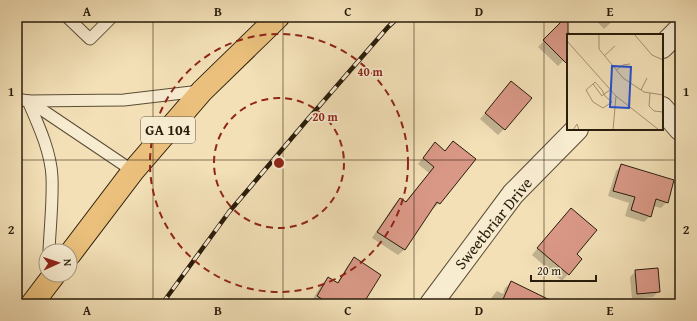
<svg xmlns="http://www.w3.org/2000/svg" width="697" height="321" font-family="'Gentium Book Plus',serif">
<style>
.shadow{fill:#0003}
.building{fill:#d99886;stroke:#281c0b}
.lines{fill:none;stroke-linecap:round;stroke-linejoin:round}
.lane-casing{stroke:#5b4d36;stroke-width:13}
.street-casing{stroke:#5b4d36;stroke-width:24}
.primary-casing{stroke:#281c0b;stroke-width:24}
.lane{stroke:#f7ebd0;stroke-width:11}
.street{stroke:#f7ebd0;stroke-width:22}
.primary{stroke:#eac07c;stroke-width:22}
.rail-casing{stroke:#281c0b;stroke-width:4.5}
.rail{stroke:#f7ebd0;stroke-width:3;stroke-dasharray:9;stroke-linecap:butt}
.grid{fill:none;stroke:#281c0b;stroke-width:1;stroke-opacity:0.55}
.ring{fill:none;stroke:#8f2418;stroke-width:2;stroke-dasharray:7 5}
.labels{text-anchor:middle;stroke-width:3.5;stroke-linejoin:round;paint-order:stroke}
.shield{fill:#f7ebd0;stroke:#665a46;stroke-width:1}
.shield-label{font-size:15px;font-weight:bold;fill:#281c0b}
.street-label{font-size:16px;fill:#281c0b;stroke:#f7ebd0}
.inset-road{fill:none;stroke:#a29272;stroke-width:1}
.view{fill:#1d4ed8;fill-opacity:0.15;stroke:#1d4ed8;stroke-width:2}
.inset-edge{fill:none;stroke:#281c0b;stroke-width:2}
.centre{fill:#8f2418;stroke:#f7ebd0;stroke-width:2}
.ring-label{font-size:12px;text-anchor:middle;font-weight:bold;fill:#8f2418;stroke:#f7ebd0;stroke-width:3.5;stroke-linejoin:round;paint-order:stroke}
.neatline{fill:none;stroke:#281c0b;stroke-width:1.5}
.grid-label{font-size:13px;text-anchor:middle;font-weight:bold;fill:#281c0b}
</style>
<rect width="100%" height="100%" fill="#f3e0b7"/>
<filter id="stains"><feTurbulence type="fractalNoise" baseFrequency=".005" numOctaves="4"/><feColorMatrix values="0 0 0 0 .2 0 0 0 0 .09 0 0 0 0 .02 0 0 0 .5 -.17"/></filter>
<radialGradient id="worn" r=".72"><stop offset=".6" stop-color="#630" stop-opacity="0"/><stop offset="1" stop-color="#630" stop-opacity=".3"/></radialGradient>
<g class="shadow">
<polygon points="593,17 617,17 604,29"/>
<polygon points="561,24 572,35 568,35 568,56 558,66 538,47"/>
<polygon points="506,88 504,129 498,135 480,119"/>
<polygon points="435,144 445,152 474,159 439,203 433,209 432,208 404,250 398,255 372,238 394,205 400,199 405,202 429,173 418,164 429,150"/>
<polygon points="622,165 667,202 661,208 653,206 650,216 644,222 625,216 629,203 608,196 616,171"/>
<polygon points="565,215 575,255 581,259 562,281 532,255"/>
<polygon points="354,259 362,304 315,304 311,302 322,284 328,278 337,283 348,265"/>
<polygon points="636,271 659,291 653,297 632,299 630,277"/>
<polygon points="511,282 531,304 488,304 492,297 497,291 503,294 505,288"/>
</g>
<g class="building">
<polygon points="566,17 568,17 568,65 543,40"/>
<polygon points="511,81 532,98 505,130 485,113"/>
<polygon points="453,141 476,159 440,204 437,202 405,250 377,232 400,198 406,202 434,167 423,158 435,142 445,151"/>
<polygon points="621,164 674,180 668,203 656,199 651,217 631,210 635,197 613,191"/>
<polygon points="571,208 597,230 577,254 582,259 569,275 537,248"/>
<polygon points="354,257 381,275 363,304 330,304 317,296 328,277 338,283"/>
<polygon points="658,268 660,292 637,294 635,270"/>
<polygon points="511,281 558,304 501,304"/>
</g>
<g class="lines">
<g class="lane-casing">
<g id="lane">
<polyline points="67,17 90,39 112,17"/>
<polyline points="17,99 28,101 124,100 200,91"/>
<path d="M28,101C38,124 51,152 52,177C53,202 50,227 49,251"/>
<polyline points="29,101 133,171"/>
</g>
</g>
<g class="street-casing">
<g id="street">
<polyline points="662,47 680,29"/>
<polyline points="662,108 680,129"/>
<polyline points="431,304 513,194 577,129"/>
</g>
</g>
<g class="primary-casing">
<g id="primary">
<polyline points="70,254 133,171 202,91 278,17"/>
<polyline points="32,304 54,275"/>
</g>
</g>
<use href="#lane" class="lane"/>
<use href="#street" class="street"/>
<use href="#primary" class="primary"/>
<g class="rail-casing">
<polyline id="rail" points="162,304 229,212 308,119 388,27 399,17"/>
</g>
<use href="#rail" class="rail"/>
</g>
<path class="grid" d="M153,17V304M283,17V304M414,17V304M544,17V304M17,160H680"/>
<g class="ring">
<circle cx="279" cy="163" r="65"/>
<circle cx="279" cy="163" r="129"/>
</g>
<g class="labels">
<rect class="shield" x="141" y="117" width="54" height="26" rx="3"/>
<g class="shield-label">
<text x="168" y="135">GA 104</text>
</g>
<g class="street-label">
<text transform="translate(493 223) rotate(-51)" y="6">Sweetbriar Drive</text>
</g>
</g>
<g transform="translate(567 34)">
<rect width="96" height="96" fill="#f3e0b7"/>
<path class="inset-road" d="M32,0V15L56,44L77,58L96,61M67,0L85,21L96,26M0,7L49,62L92,96M37,22L48,12M49,36L56,31L63,30M26,50L28,48L35,56L38,62L45,68L36,74L26,68L19,56L26,50L35,62L37,60L43,56M74,56L80,44M83,59L82,72L87,77L96,78M6,96L10,90L12,96M46,96L49,62"/>
<path class="view" d="M45,32L64,33L62,74L43,73Z"/>
<rect width="96" height="96" class="inset-edge"/>
</g>
<circle cx="279" cy="163" r="6" class="centre"/>
<g class="ring-label">
<text x="370" y="76">40 m</text>
<text x="325" y="121">20 m</text>
</g>
<rect width="697" height="321" fill="none" stroke="#f3e0b7" stroke-width="44"/>
<g transform="translate(58 263) rotate(87)"><circle r="19" fill="#f7ebd0" stroke="#a49881"/>
<path d="M0-3L7 15L0 10L-7 15Z" fill="#8f2418"/>
<text y="-6" font-size="11" font-weight="bold" text-anchor="middle" fill="#281c0b">N</text>
</g>
<path d="M531 275v6h65v-6" fill="none" stroke="#281c0b" stroke-width="2"/>
<text x="537" y="275" font-size="12" fill="#281c0b" stroke="#f7ebd0" stroke-width="3" paint-order="stroke">20 m</text>
<rect x="22" y="22" width="653" height="277" class="neatline"/>
<g class="grid-label">
<text x="87" y="16">A</text>
<text x="218" y="16">B</text>
<text x="348" y="16">C</text>
<text x="479" y="16">D</text>
<text x="610" y="16">E</text>
<text x="11" y="96">1</text>
<text x="686" y="96">1</text>
<text x="11" y="234">2</text>
<text x="686" y="234">2</text>
<text x="87" y="315">A</text>
<text x="218" y="315">B</text>
<text x="348" y="315">C</text>
<text x="479" y="315">D</text>
<text x="610" y="315">E</text>
</g>
<rect width="100%" height="100%" filter="url(#stains)"/>
<rect width="100%" height="100%" fill="url(#worn)"/>
</svg>
